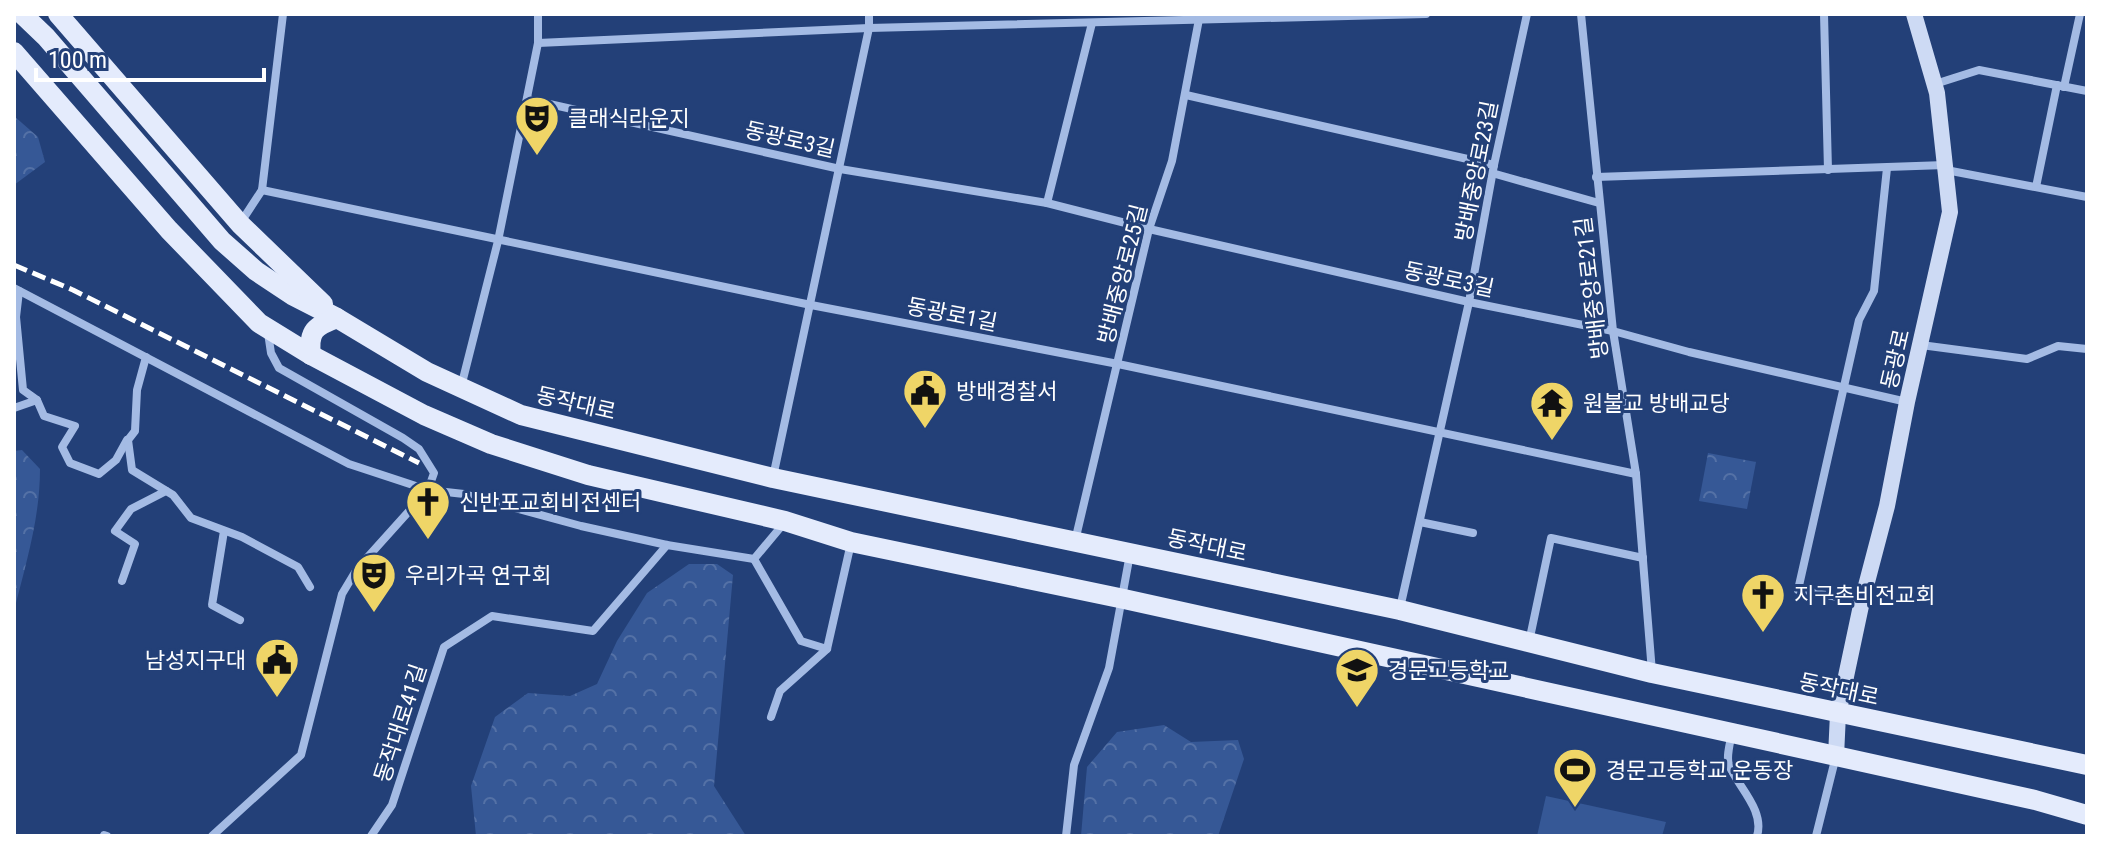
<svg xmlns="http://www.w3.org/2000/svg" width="2101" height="850" font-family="'Roboto Condensed','Noto Sans KR',sans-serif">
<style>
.grass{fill:#365896}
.forest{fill:url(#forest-crowns)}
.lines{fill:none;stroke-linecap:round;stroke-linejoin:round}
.street{stroke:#a4bbe4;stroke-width:8}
.secondary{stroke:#cddaf4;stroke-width:16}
.primary{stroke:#e4ebfc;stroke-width:20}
.rail{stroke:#fff;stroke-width:5;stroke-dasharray:14 6;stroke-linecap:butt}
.labels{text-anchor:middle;stroke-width:6;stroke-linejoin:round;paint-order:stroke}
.poi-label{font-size:22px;fill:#fff;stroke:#234078;text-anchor:start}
.street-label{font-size:22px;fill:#fff;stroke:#234078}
</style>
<defs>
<pattern id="forest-crowns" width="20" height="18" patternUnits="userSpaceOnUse" patternTransform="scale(2)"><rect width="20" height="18" fill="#365896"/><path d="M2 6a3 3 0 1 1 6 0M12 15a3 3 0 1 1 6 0" fill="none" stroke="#5471a6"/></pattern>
</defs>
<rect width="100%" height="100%" fill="#234078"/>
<polygon class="grass" points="1546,796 1666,822 1662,836 1537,836"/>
<g class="forest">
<polygon points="14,116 38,137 45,162 14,185"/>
<path d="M22,450L40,469C40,518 26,563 14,611V451Z"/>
<polygon points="1708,453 1756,462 1747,509 1699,501"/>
<polygon points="689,564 717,564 733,575 714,786 746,836 476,836 471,786 495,717 528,693 570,696 597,684 617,641 647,593"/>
<polygon points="1164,725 1191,742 1238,740 1244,759 1218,836 1081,836 1087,767 1117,732"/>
</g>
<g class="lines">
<g class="street">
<polyline points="1581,14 1613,331 1636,474 1652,672"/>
<polyline points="1824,14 1828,170"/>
<polyline points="538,43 869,28 1426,14"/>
<polyline points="1935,84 1979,70 2087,91"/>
<polyline points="2064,87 2080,14"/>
<polyline points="1186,95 1494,165"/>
<polyline points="527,99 840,169 1047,203 1149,229 1469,302 1613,331 1689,352 1907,402"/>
<polyline points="1946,170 2087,197"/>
<polyline points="1492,173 1599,203"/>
<polyline points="1596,177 1945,165"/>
<polyline points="2036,187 2057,85"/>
<polyline points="262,190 811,305 1118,364 1636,474"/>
<polyline points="1047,203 1092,23"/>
<polyline points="241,222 262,190 283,14"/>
<polyline points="14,288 349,464 428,490 464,494 581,526 667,545 754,559 785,522"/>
<polyline points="19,291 16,317 23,390 37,400 44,416 75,426 62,447 70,463 99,474 116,460 127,440"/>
<polyline points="1921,345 2027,359 2058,346 2087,349"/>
<polyline points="146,357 137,390 135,431 128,440 132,470 173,495 191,518 242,537 298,567 310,587"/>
<polyline points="461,387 498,241 538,43 538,14"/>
<polyline points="14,408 37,400"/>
<polyline points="773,477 869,28 869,14"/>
<polyline points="1420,522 1473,533"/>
<polyline points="224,531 212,605 240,620"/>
<polyline points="1075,541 1149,229 1172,161 1200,14"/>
<polyline points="754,559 801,641 827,649 851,543"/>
<polyline points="122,581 135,544 115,531 131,509 166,491"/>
<polyline points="1861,601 1798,590 1859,320 1874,291 1887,168"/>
<polyline points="1400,608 1469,302 1494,165 1527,14"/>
<polyline points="1529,642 1551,538 1643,558"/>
<polyline points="771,717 780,691 827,649"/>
<path d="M1732,733C1730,743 1726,757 1729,765C1738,787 1765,810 1757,836"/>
<polyline points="104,835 107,836"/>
<polyline points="212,836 301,755 342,594 357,569 428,490 434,473 419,449 403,438 279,368 271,353 268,333"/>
<polyline points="371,836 392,805 444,647 492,616 593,631 667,545"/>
<polyline points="1066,836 1074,765 1109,668 1130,554"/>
<polyline points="1816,836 1836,756"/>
</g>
<polyline class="secondary" points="1836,756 1838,714 1862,601 1887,506 1907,402 1950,212 1937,93 1914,14"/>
<g class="primary">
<polyline points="22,14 46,37 222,241 256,271 292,295 337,318 427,372 521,415 773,478 1400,610 1652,673 2087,765"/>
<polyline points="58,14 240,224 323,304"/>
<polyline points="14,52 169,230 259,323 311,355 424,415 491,444 588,475 785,521 851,542 1124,599 1732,733 2035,800 2087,815"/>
<path d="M311,355C308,331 315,326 337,318"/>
</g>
<polyline class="rail" points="14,265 73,290 419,463"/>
</g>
<defs>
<g id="theatre-pin" transform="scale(2.3)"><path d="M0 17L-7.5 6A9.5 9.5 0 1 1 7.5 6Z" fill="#efd567" stroke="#234078"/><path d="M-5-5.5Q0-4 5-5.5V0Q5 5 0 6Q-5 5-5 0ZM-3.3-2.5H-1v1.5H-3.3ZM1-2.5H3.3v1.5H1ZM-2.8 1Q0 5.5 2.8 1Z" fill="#111"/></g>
<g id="civic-pin" transform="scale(2.3)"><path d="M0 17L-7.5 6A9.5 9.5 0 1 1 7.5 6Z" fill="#efd567" stroke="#234078"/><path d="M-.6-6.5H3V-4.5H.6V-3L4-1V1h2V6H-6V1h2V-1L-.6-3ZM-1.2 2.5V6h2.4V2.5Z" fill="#111"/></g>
<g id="temple-pin" transform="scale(2.3)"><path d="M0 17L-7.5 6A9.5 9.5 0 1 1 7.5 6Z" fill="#efd567" stroke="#234078"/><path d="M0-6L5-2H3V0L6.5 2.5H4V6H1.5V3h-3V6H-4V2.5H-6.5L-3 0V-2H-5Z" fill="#111"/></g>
<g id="church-pin" transform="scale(2.3)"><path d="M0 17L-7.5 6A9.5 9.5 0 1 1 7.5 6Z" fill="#efd567" stroke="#234078"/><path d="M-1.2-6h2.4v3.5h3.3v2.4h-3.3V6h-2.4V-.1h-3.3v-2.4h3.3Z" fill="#111"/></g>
<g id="school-pin" transform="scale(2.3)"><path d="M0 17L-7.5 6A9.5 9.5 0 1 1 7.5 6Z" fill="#efd567" stroke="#234078"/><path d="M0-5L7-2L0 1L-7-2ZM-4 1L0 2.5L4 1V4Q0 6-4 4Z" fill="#111"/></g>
<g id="stadium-pin" transform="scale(2.3)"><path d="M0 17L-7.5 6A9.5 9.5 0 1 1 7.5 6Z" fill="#efd567" stroke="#234078"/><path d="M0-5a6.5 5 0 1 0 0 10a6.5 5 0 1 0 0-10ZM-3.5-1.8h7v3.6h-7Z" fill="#111"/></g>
</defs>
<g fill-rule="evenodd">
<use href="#theatre-pin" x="537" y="118"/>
<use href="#civic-pin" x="925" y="391"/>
<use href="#temple-pin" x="1552" y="403"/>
<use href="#church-pin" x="428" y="502"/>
<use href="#theatre-pin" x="374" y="575"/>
<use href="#church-pin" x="1763" y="595"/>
<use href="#civic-pin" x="277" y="660"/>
<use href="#school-pin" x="1357" y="670"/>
<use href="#stadium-pin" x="1575" y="770"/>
</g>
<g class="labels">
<g class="poi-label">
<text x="568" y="126">클래식라운지</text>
<text x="956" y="399">방배경찰서</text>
<text x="1583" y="411">원불교 방배교당</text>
<text x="459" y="510">신반포교회비전센터</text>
<text x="405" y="583">우리가곡 연구회</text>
<text x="1794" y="603">지구촌비전교회</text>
<text x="246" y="668" text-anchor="end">남성지구대</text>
<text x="1388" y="678">경문고등학교</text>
<text x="1606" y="778">경문고등학교 운동장</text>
</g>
<g class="street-label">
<text transform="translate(790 139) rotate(13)" y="8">동광로3길</text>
<text transform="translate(1476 171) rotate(-79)" y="8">방배중앙로23길</text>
<text transform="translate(1122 274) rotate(-76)" y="8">방배중앙로25길</text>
<text transform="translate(1449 279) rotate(12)" y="8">동광로3길</text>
<text transform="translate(1591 288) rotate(-97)" y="8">방배중앙로21길</text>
<text transform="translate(952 314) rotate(11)" y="8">동광로1길</text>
<text transform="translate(1895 359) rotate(-77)" y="8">동광로</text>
<text transform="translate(576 403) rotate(13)" y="8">동작대로</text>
<text transform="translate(1207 545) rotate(12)" y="8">동작대로</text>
<text transform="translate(1839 689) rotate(12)" y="8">동작대로</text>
<text transform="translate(400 723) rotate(-72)" y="8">동작대로41길</text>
</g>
</g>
<rect width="2101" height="850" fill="none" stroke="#ffffff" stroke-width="32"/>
<path d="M36 68v12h228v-12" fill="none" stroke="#ffffff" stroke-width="4"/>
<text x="48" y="68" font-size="24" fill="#ffffff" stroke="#234078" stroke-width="6" paint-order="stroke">100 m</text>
</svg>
